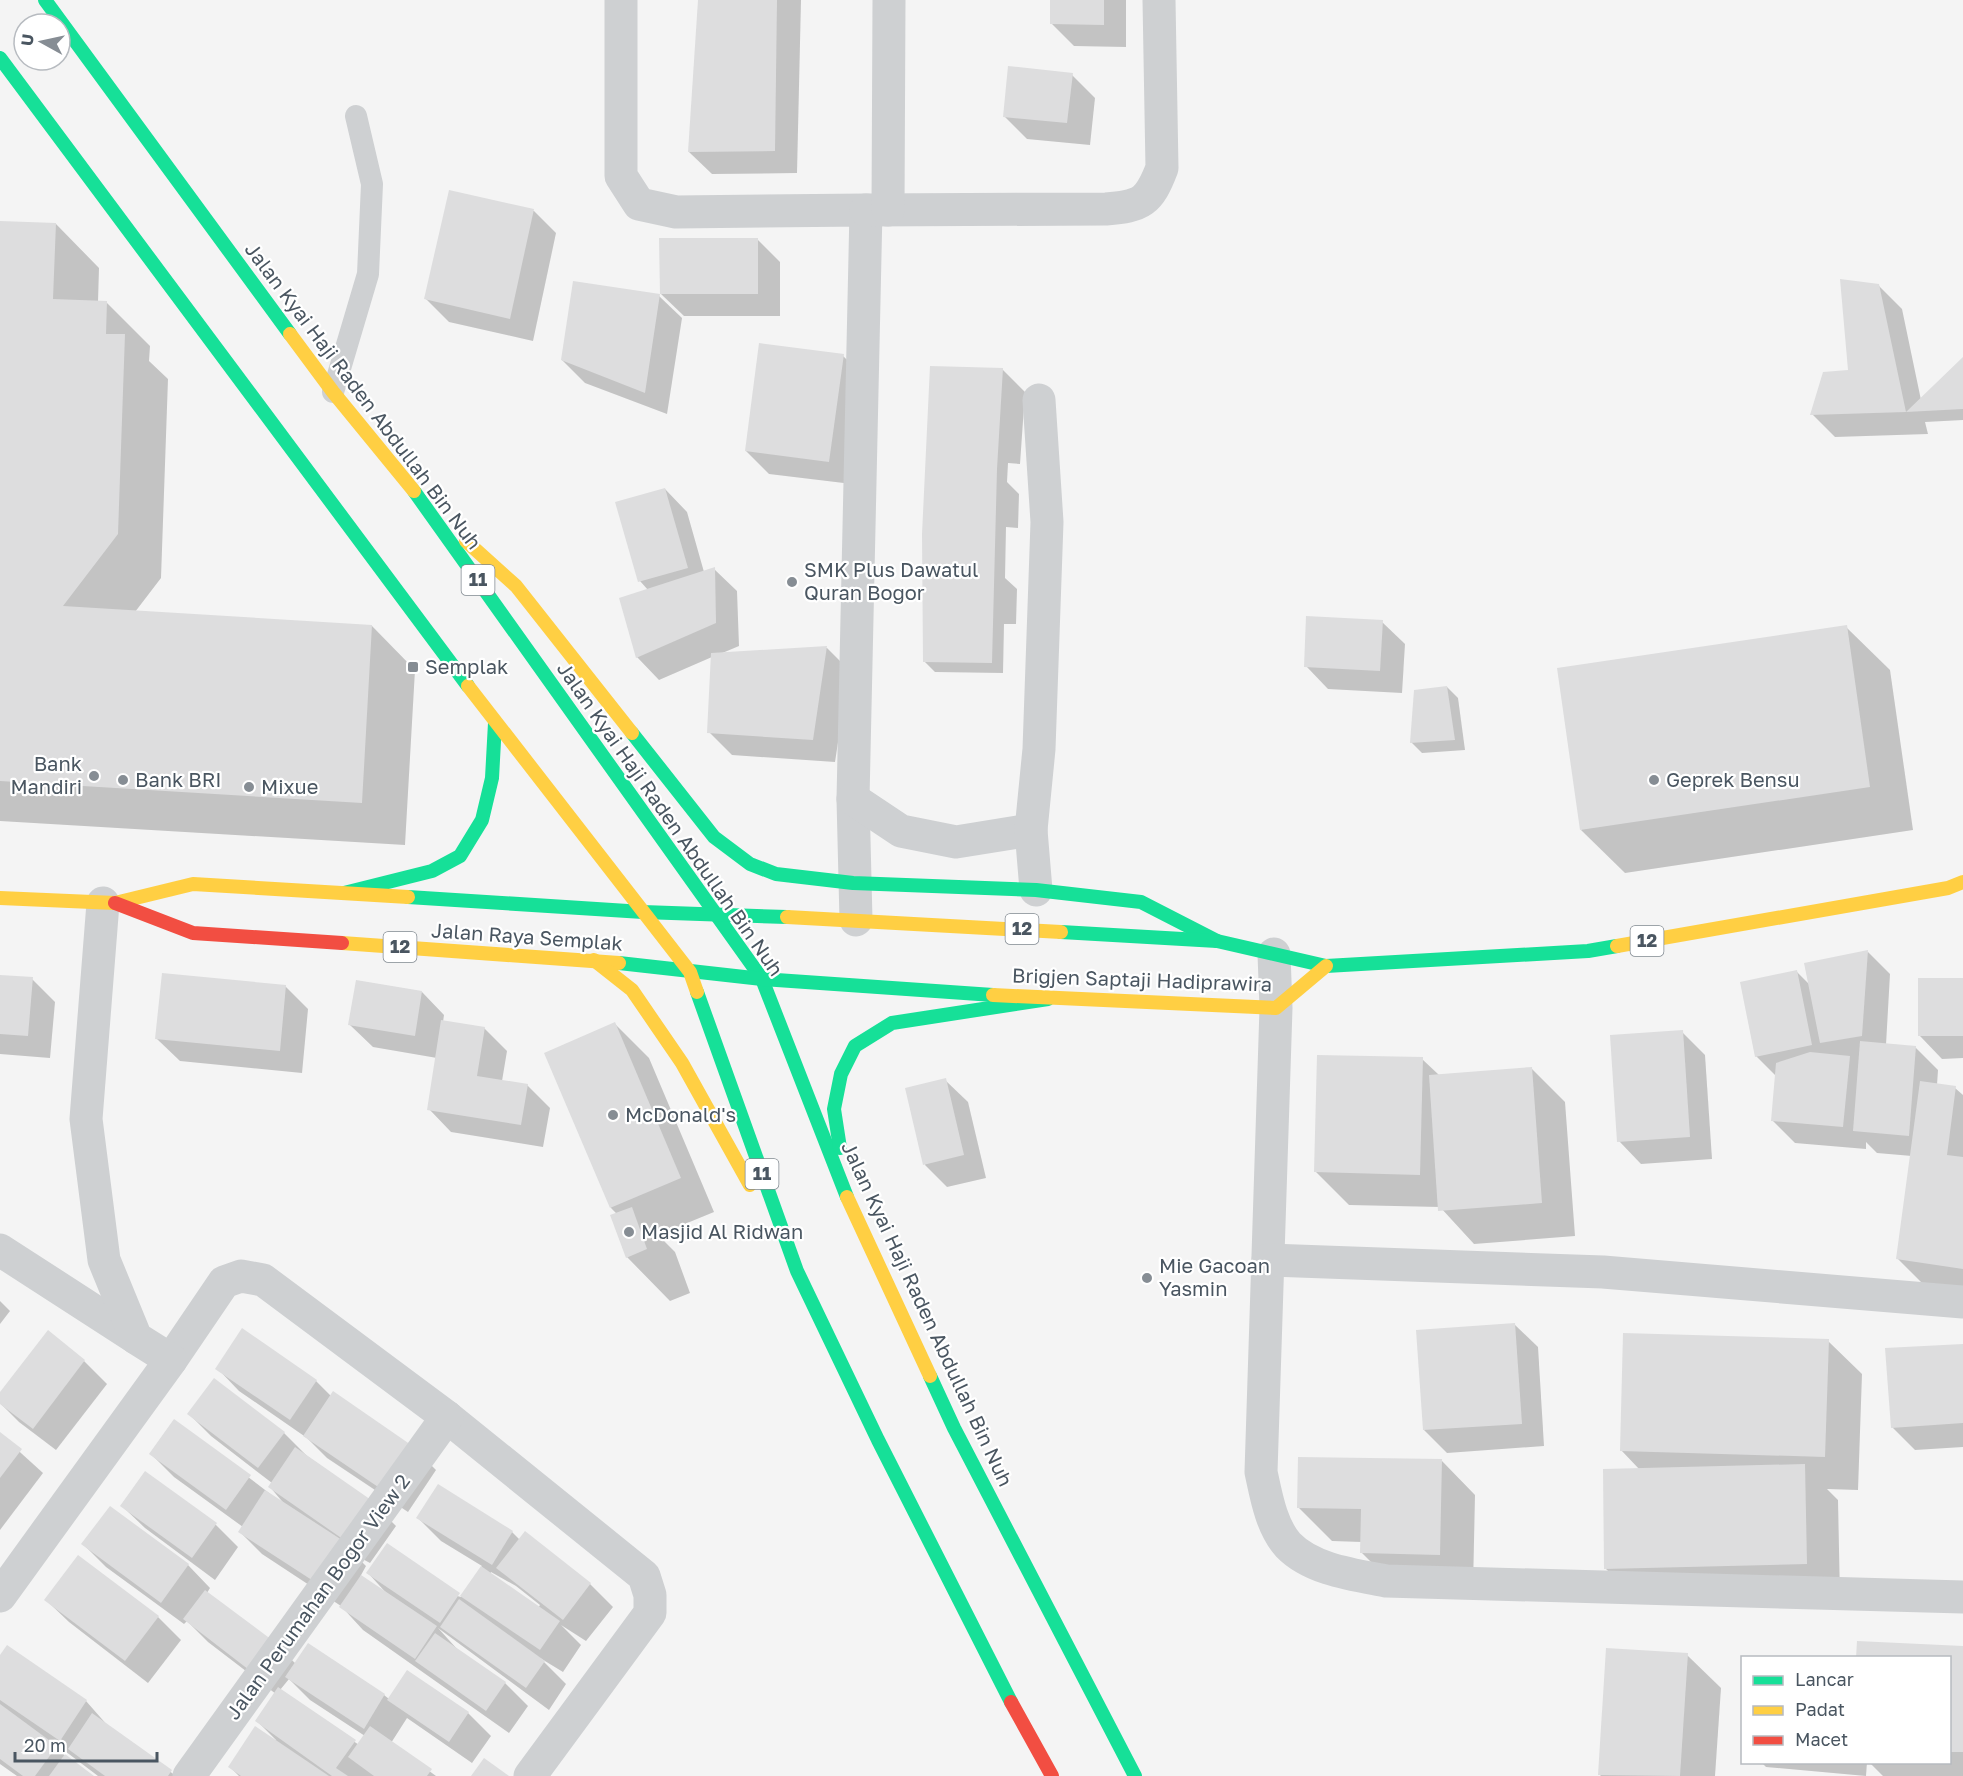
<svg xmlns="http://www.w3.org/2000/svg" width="1963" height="1776" font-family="'Golos Text',sans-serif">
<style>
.shadow{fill:#0003;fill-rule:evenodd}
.building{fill:#ddddde}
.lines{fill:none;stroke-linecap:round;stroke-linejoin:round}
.lane{stroke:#ced0d2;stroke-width:22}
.street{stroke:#ced0d2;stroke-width:33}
.fast{stroke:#16e098;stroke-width:14}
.slow{stroke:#ffcf43;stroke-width:14}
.jam{stroke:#f24e42;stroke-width:14}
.poi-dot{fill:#868d94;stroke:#fff;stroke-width:2}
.labels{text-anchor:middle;stroke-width:4.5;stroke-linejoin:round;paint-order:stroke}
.shield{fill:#fff;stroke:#808990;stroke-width:1.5}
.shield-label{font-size:18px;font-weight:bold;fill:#4a5661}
.street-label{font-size:20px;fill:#4a5661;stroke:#fff}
.poi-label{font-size:20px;fill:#4a5661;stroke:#fff;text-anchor:start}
</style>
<rect width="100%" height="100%" fill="#f4f4f4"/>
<g class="shadow">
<polygon points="700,0 801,0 797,173 712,174 689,152"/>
<polygon points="1051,0 1126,0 1126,47 1074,46 1051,23"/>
<polygon points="1072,75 1095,98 1090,145 1027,139 1004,116"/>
<polygon points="450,192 534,211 556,233 533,341 449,322 426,299"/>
<polygon points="0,223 56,224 99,268 98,302 106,302 150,346 149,361 168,379 161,578 135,612 372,626 415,670 405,845 0,821"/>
<polygon points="757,239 780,262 780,316 684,316 661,294"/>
<polygon points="1879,286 1902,309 1921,400 1963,359 1963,420 1925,422 1928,434 1835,437 1812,414 1849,371"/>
<polygon points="659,296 682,318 667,414 585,383 562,360"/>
<polygon points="843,356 866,378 852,484 769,474 746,451"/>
<polygon points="1002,369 1025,392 1020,464 1008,463 1007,482 1019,494 1018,528 1006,527 1005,578 1017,589 1016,624 1004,624 1003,673 935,672 924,661"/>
<polygon points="665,489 687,512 704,572 714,569 737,591 739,646 720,654 827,648 849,670 835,762 732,755 709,732 712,657 659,680 637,657 648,590 640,581"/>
<polygon points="1382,622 1405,644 1402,693 1328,689 1306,666"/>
<polygon points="1846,627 1890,670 1913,830 1625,873 1581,830"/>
<polygon points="1447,687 1458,698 1465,750 1422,753 1411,742"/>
<polygon points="1868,952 1890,974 1886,1045 1915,1047 1938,1070 1937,1085 1955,1088 1963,1095 1963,1297 1931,1292 1898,1259 1912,1156 1877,1153 1866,1142 1866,1149 1795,1143 1772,1120 1776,1076 1756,1056 1797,972 1810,985"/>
<polygon points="0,976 32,979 55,1002 50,1058 0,1054"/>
<polygon points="1963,979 1963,1058 1942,1059 1920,1036"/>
<polygon points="285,986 308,1009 302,1073 180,1061 157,1039"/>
<polygon points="422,992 444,1015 443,1022 484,1028 507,1051 502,1081 527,1085 550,1108 543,1147 451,1132 429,1109 437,1058 373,1047 350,1025"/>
<polygon points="615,1024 649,1058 714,1212 658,1235 675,1252 690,1293 670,1301 627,1257 617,1214 611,1208"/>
<polygon points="1682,1032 1705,1055 1712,1159 1641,1164 1619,1141"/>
<polygon points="1422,1059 1439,1075 1531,1068 1565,1102 1575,1236 1474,1244 1440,1207 1349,1205 1315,1171"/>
<polygon points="945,1080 968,1102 986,1178 947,1187 925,1165"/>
<polygon points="0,1301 10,1311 0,1324"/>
<polygon points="1515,1325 1538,1347 1544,1446 1447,1453 1424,1430"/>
<polygon points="1828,1341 1862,1374 1858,1490 1827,1489 1838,1500 1840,1597 1640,1602 1606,1569 1640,1470 1621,1450"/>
<polygon points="1963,1345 1963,1447 1915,1450 1892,1427"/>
<polygon points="84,1361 107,1384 56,1450 19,1422 0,1403 0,1395"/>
<polygon points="217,1368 316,1381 331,1396 414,1448 436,1470 408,1512 327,1458 307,1438 239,1391"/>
<path d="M189,1414L284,1433L307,1456L373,1503L396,1526L370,1563L355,1555L366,1566L360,1577L389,1596L368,1573L461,1597L482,1566L441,1541L418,1518L512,1532L520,1540L525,1533L590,1584L613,1607L586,1641L561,1625L581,1645L563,1672L540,1658L566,1684L549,1710L438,1628L458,1650L505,1683L528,1706L509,1733L363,1630L341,1606L262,1554L240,1532L243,1527L174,1477L151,1454L175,1421L286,1506L270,1487L272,1483L211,1436ZM491,1572L516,1586L540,1605L538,1608L490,1574Z"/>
<polygon points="0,1434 43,1473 0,1530"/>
<polygon points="1442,1461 1475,1495 1473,1588 1395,1586 1362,1553 1362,1542 1332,1541 1298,1507"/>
<polygon points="122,1506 216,1525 238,1547 215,1580 145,1528"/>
<path d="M83,1544L188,1565L210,1588L207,1593L275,1644L296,1664L384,1695L389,1699L468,1713L491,1736L472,1763L407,1718L391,1743L436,1776H239L230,1767L276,1740L257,1721L276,1694L208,1642L187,1621L184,1624L106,1567ZM289,1679L310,1700L365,1736L359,1745L280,1690Z"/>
<polygon points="79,1557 158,1617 181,1640 148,1683 69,1622 46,1600"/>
<polygon points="7,1647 86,1701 108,1726 176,1776 98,1776 53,1742 65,1756 92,1776 17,1776 0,1764 0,1658"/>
<polygon points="1963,1647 1963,1776 1883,1776 1869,1762 1950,1762 1950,1658"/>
<polygon points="1687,1655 1721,1688 1715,1776 1601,1776 1599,1774"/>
<polygon points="1761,1762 1867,1762 1866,1776 1766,1767"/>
</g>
<g class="building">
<polygon points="698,0 777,0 775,151 688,152"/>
<polygon points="1050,0 1104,0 1104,25 1050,24"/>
<polygon points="1008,66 1073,73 1067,123 1003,117"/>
<polygon points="449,190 534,209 510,319 424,299"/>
<polygon points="0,221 56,223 53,299 107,301 106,334 125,334 118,534 63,606 372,625 362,803 0,781"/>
<polygon points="659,238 758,238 758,294 660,294"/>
<polygon points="1840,279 1879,284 1906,412 1963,357 1963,409 1906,412 1810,415 1823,372 1848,370"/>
<polygon points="573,281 660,294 645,393 561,360"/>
<polygon points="759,343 844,354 829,462 745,451"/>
<polygon points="930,366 1003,368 997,469 992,663 923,662 922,534"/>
<polygon points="665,488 688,568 638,582 615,502"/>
<polygon points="715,567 716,623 636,658 619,598"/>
<polygon points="1306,616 1383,620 1380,671 1304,667"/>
<polygon points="1847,625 1870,787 1580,830 1557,668"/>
<polygon points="827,646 813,740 707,733 711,653"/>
<polygon points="1447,686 1455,740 1410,743 1414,690"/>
<polygon points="1868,950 1862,1036 1820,1043 1804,963"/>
<polygon points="1797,970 1812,1045 1755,1057 1740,982"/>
<polygon points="162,973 286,985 280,1051 155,1039"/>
<polygon points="0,975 33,977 28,1036 0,1034"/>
<rect x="1918" y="978" width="45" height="58"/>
<polygon points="356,980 422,991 415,1036 348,1025"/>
<polygon points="441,1020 485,1027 477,1076 528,1084 521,1125 427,1110"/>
<polygon points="615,1022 681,1178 610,1208 544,1053"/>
<polygon points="1683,1030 1690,1137 1617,1142 1610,1035"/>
<polygon points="1860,1041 1916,1046 1909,1136 1853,1131"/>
<polygon points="1810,1052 1850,1056 1843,1127 1771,1121 1776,1063"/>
<polygon points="1317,1055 1423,1057 1420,1175 1314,1172"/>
<polygon points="1532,1067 1542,1203 1438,1211 1429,1075"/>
<polygon points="946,1078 964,1155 923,1165 905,1088"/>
<polygon points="1920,1081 1956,1086 1947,1155 1963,1157 1963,1269 1896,1259"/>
<polygon points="632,1207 647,1249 626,1258 610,1215"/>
<polygon points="1515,1323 1522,1424 1423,1430 1416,1330"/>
<polygon points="242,1328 317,1380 290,1420 215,1369"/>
<polygon points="48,1330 85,1360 33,1429 0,1404 0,1392"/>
<polygon points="1623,1333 1829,1339 1825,1457 1620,1451"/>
<polygon points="1963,1344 1963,1423 1891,1428 1885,1348"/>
<polygon points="214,1378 285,1432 258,1468 187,1414"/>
<polygon points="333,1391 414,1447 384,1491 303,1436"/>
<polygon points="174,1419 251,1475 226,1510 149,1454"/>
<polygon points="0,1432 22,1449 0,1478"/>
<polygon points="295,1447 374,1502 347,1542 268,1487"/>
<polygon points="1298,1457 1442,1459 1440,1555 1360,1553 1361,1509 1297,1508"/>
<polygon points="1805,1464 1807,1564 1604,1569 1603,1469"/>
<polygon points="145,1471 217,1523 192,1558 120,1506"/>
<polygon points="438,1484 513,1531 492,1565 416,1518"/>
<polygon points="265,1490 345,1542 318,1584 238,1532"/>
<polygon points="110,1506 189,1564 161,1603 81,1544"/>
<polygon points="525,1531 591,1583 563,1620 496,1568"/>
<polygon points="387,1543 460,1593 440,1623 366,1573"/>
<polygon points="78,1555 159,1616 125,1661 44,1600"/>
<polygon points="481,1566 560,1621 540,1650 460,1596"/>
<polygon points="361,1575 437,1626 415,1659 339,1607"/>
<polygon points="205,1590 276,1643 253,1673 183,1619"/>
<polygon points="459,1599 545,1661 526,1688 440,1627"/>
<polygon points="435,1633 506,1682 486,1711 415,1661"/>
<polygon points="1857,1641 1963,1646 1963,1752 1950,1752 1950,1658 1856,1658"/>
<polygon points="308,1643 385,1694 364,1729 285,1677"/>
<polygon points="7,1645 87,1700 60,1741 0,1700 0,1655"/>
<polygon points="1606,1648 1688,1653 1680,1776 1598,1775"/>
<polygon points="407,1670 469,1712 449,1742 387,1700"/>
<polygon points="278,1687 356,1740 336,1768 348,1776 332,1776 255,1721"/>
<polygon points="0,1704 57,1746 35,1776 23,1776 0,1759"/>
<polygon points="92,1713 172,1770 168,1776 105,1776 68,1749"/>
<polygon points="255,1726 329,1776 241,1776 228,1767"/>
<polygon points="370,1726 432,1769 427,1776 374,1776 348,1757"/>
<polygon points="65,1754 94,1776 49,1776"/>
<polygon points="484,1758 509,1776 471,1776"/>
</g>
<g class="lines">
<polyline class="lane" points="333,392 368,274 372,184 356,116"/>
<g class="street">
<polyline points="621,0 621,176 639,204 676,212 866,210 853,799 856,920"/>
<path d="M866,210L1106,209C1142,206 1149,202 1162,168L1159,0"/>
<polyline points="888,210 889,0"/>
<polyline points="853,799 901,831 956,842 1031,830"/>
<polyline points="1036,890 1031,830 1039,749 1047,522 1039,400"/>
<path d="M1274,954L1276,1008L1261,1472C1266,1495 1271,1526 1288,1545C1312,1570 1355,1575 1386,1581L1963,1597"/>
<polyline points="0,1250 136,1338"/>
<polyline points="1268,1260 1603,1272 1963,1302"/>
<polyline points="171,1360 224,1282 241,1276 263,1280 447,1417 644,1576 650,1595 650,1613 530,1776"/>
<polyline points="0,1596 171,1360 136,1338 104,1260 86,1119 103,903"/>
<polyline points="189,1776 447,1417"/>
</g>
<g class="fast">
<polyline points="45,0 290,334"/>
<polyline points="0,58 468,686"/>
<polyline points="414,491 762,979 847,1197"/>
<polyline points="632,733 714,837 750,864 776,874 853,883 1036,890 1141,902 1217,941"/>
<polyline points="344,893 432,871 460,856 482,820 492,778 495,723"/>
<polyline points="408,897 643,912 787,917"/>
<polyline points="1061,932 1217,941 1326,966 1588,951 1617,946"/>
<polyline points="619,963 762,979 993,995"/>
<polyline points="697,992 797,1271 878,1440 1011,1702"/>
<polyline points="840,1148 834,1109 841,1074 855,1046 892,1023 1048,999"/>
<polyline points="930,1376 954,1428 1135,1776"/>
</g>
<g class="slow">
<polyline points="290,334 333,392 414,491"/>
<polyline points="466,541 516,586 632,733"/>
<polyline points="468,686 690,972 697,992"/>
<polyline points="0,898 115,903 193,884 408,897"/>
<polyline points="787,917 1061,932"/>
<polyline points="342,943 619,963"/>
<polyline points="1617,946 1948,888 1963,882"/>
<polyline points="594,960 632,990 682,1063 750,1185"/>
<polyline points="993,995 1276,1008 1326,966"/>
<polyline points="847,1197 930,1376"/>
</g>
<g class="jam">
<polyline points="115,903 193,933 342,943"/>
<polyline points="1011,1702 1052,1776"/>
</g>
</g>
<g class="poi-dot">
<circle cx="792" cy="582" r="6"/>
<rect x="407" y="661" width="12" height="12" rx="3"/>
<circle cx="94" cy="776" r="6"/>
<circle cx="123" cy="780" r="6"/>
<circle cx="1654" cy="780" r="6"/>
<circle cx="249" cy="787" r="6"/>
<circle cx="613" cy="1115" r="6"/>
<circle cx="629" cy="1232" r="6"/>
<circle cx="1147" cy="1278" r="6"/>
</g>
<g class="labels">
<g class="shield">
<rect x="461.5" y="565" width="33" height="30" rx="4.5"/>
<rect x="1005.5" y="914" width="33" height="30" rx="4.5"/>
<rect x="1630.5" y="926" width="33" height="30" rx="4.5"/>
<rect x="383.5" y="932" width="33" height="30" rx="4.5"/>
<rect x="745.5" y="1159" width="33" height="30" rx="4.5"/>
</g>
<g class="shield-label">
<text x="478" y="586">11</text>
<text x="1022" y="935">12</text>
<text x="1647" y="947">12</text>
<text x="400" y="953">12</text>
<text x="762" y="1180">11</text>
</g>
<g class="street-label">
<text transform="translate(363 396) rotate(53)" y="7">Jalan Kyai Haji Raden Abdullah Bin Nuh</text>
<text transform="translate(670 819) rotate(55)" y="7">Jalan Kyai Haji Raden Abdullah Bin Nuh</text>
<text transform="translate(527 937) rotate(4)" y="7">Jalan Raya Semplak</text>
<text transform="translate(1142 980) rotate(2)" y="7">Brigjen Saptaji Hadiprawira</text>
<text transform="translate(927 1314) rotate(65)" y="7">Jalan Kyai Haji Raden Abdullah Bin Nuh</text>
<text transform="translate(318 1597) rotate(-54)" y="7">Jalan Perumahan Bogor View 2</text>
</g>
<g class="poi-label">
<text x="804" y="577">SMK Plus Dawatul<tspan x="804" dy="23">Quran Bogor</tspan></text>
<text x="425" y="674">Semplak</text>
<text x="82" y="771" text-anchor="end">Bank<tspan x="82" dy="23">Mandiri</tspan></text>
<text x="135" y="787">Bank BRI</text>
<text x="1666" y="787">Geprek Bensu</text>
<text x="261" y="794">Mixue</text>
<text x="625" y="1122">McDonald's</text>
<text x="641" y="1239">Masjid Al Ridwan</text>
<text x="1159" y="1273">Mie Gacoan<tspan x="1159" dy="23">Yasmin</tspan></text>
</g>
</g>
<rect x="1741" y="1656" width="210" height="108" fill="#ffffff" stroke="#b7bbc0" stroke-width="1.5"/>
<rect x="1753" y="1676" width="30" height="9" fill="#16e098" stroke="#b7bbc0" stroke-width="1.5"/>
<text x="1795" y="1686" font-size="18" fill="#4a5661">Lancar</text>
<rect x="1753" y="1706" width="30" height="9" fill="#ffcf43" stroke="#b7bbc0" stroke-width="1.5"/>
<text x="1795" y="1716" font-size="18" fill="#4a5661">Padat</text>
<rect x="1753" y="1736" width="30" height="9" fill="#f24e42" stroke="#b7bbc0" stroke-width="1.5"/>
<text x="1795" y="1746" font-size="18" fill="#4a5661">Macet</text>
<g transform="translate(42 42) rotate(278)"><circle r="28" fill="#ffffff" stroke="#b7bbc0" stroke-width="1.5"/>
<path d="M0-4.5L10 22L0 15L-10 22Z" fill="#868d94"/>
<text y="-9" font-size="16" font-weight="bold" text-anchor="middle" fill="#4a5661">U</text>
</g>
<path d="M15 1752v9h142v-9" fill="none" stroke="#4a5661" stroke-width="3"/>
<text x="24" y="1752" font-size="18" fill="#4a5661" stroke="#ffffff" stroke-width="4.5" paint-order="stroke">20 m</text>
</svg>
